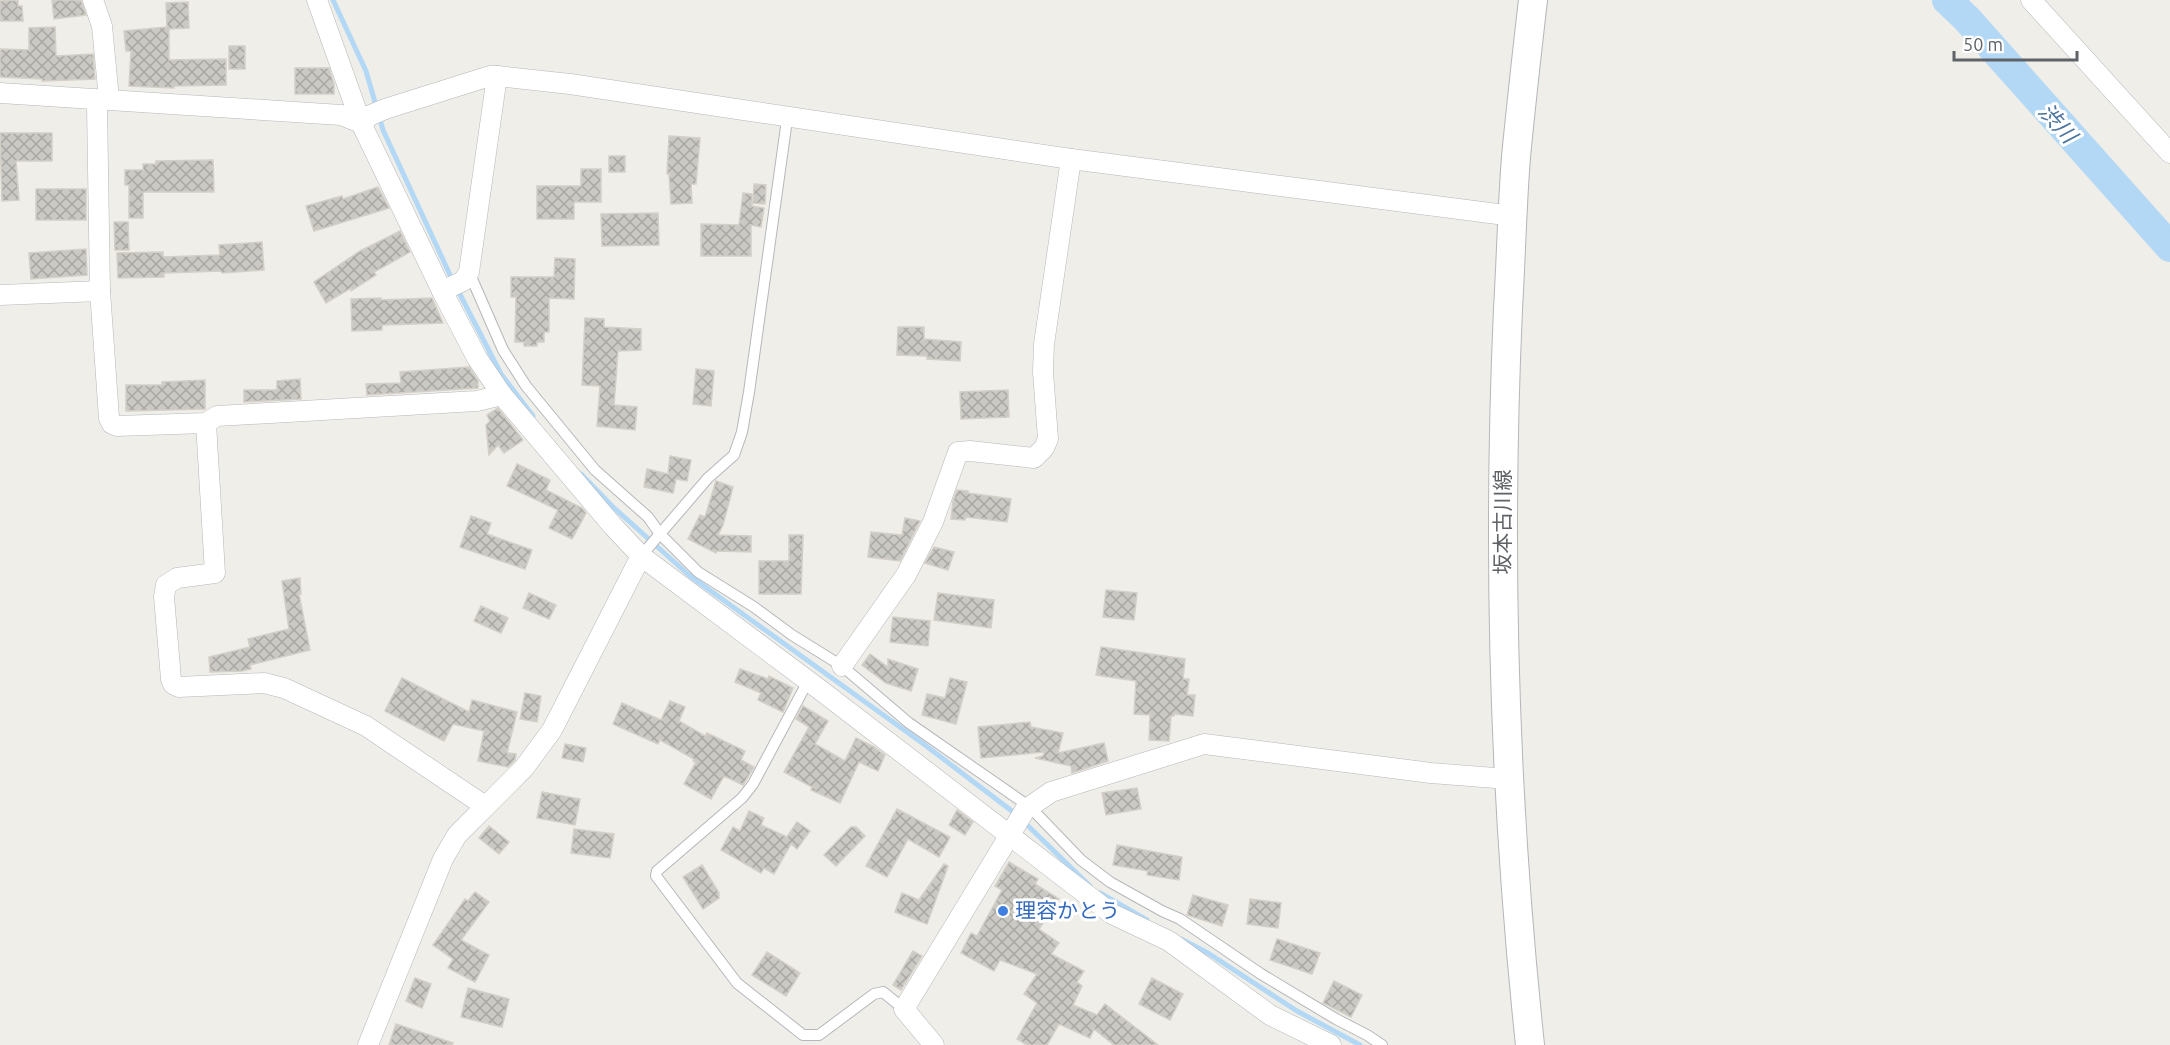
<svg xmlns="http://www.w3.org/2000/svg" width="2170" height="1045" font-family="Ubuntu,'Noto Sans JP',sans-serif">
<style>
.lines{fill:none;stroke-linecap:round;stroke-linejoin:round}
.stream{stroke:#b2d8f6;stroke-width:5}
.river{stroke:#b2d8f6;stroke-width:30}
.building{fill:url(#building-cross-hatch);stroke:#d4cfc7;stroke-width:1.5}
.service-casing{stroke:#b5b7bb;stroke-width:12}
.minor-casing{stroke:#b5b7bb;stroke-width:21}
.secondary-casing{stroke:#b4b6ba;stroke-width:30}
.service{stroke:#fff;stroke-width:10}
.minor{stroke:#fff;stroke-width:20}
.secondary{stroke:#fff;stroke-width:28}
.shop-dot{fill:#3f7fe0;stroke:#fff;stroke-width:2}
.labels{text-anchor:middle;stroke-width:6;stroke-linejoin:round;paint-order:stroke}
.street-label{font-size:21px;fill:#5f6266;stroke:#fff}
.shop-label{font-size:21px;fill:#366cbe;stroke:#fff;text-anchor:start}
.water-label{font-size:22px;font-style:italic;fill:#4c749e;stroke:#fff}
</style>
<defs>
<pattern id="building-cross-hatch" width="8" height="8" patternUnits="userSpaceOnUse" patternTransform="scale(1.5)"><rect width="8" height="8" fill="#cbc9c4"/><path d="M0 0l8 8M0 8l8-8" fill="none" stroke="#a8a7a3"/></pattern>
</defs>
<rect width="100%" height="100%" fill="#efeee8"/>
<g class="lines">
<g class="stream">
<polyline points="333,0 366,71 383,130 451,277 501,374 533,416"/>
<polyline points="581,474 613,507 690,576 925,745 1017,815"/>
<polyline points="1024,822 1090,886"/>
<polyline points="1100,893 1147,920"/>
<polyline points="1181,939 1208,953 1297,1011 1360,1045"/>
</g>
<polyline class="river" points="1947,0 1967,19 2170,247"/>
</g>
<g class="building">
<polygon points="18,0 18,6 22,6 23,21 0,21 0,1"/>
<polygon points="52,0 81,0 86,15 54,19"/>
<polygon points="188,2 189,28 169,29 169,60 226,59 226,85 174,86 174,88 129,86 131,51 126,51 124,31 167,27 166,3"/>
<polygon points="55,27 56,56 93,54 95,79 42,81 42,79 0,77 0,49 29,50 29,28"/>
<rect x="229" y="46" width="16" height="23"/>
<polygon points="295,68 329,68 334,84 334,94 295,94"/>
<polygon points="0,133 52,133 52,161 16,161 19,200 2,201"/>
<polygon points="669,136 700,138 696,184 691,184 692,203 671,204 669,174 667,174"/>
<rect x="609" y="156" width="16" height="16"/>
<polygon points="213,160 214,192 143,192 143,218 129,218 129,185 125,185 125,170 143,170 143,164 156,164 156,161"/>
<polygon points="581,169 601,169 601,202 574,202 574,219 537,219 537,186 581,186"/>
<polygon points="754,184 766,185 765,204 753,203"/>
<polygon points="378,187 389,208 314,231 306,206 342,196 343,199"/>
<rect x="36" y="189" width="50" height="31"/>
<polygon points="743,193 752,194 752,206 764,208 761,227 751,225 751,256 701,256 701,224 739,225"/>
<polygon points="658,213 659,245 602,246 601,214"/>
<polygon points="114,222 128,222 129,250 115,250"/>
<polygon points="400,231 410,252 374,272 376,275 351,291 351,288 326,303 314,282 360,251"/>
<polygon points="262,242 264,270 222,273 221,271 164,273 164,277 118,278 117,253 163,252 163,257 220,255 219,245"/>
<polygon points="86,249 87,275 31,279 29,253"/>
<polygon points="555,258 575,259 574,299 549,298 549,332 544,332 544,342 537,342 537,346 524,346 524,342 515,342 516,297 511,297 511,277 554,277"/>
<polygon points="381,298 381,300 432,298 443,323 382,325 382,330 352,331 351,299"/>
<polygon points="585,318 604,319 604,327 641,329 641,350 618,351 614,405 637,407 635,430 597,426 600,386 582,385"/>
<polygon points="898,327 924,327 924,339 961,342 960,361 927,359 927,356 897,355"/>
<polygon points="469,367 478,381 478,388 367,395 366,384 401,383 400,372"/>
<polygon points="696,369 714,371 711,406 693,404"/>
<polygon points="300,379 301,399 244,402 244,390 277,390 277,381"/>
<polygon points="205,380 205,409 126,411 126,385 162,385 162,382"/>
<polygon points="1008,390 1009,417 961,419 960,392"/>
<polygon points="498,408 523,440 504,453 498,445 489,455 486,425 490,421 487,415"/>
<polygon points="670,456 691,460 687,481 676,479 673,493 644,487 647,469 668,474"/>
<polygon points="517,464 550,480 546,490 582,508 586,513 572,539 549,528 558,510 507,486"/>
<polygon points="716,481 733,487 723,525 718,535 751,536 751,552 717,551 716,553 688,539 700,515 705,517"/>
<polygon points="957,490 968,491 968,493 1011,499 1007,522 966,517 965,520 951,519 953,501"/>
<polygon points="471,516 491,523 487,534 532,550 525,569 460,547"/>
<polygon points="905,518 920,521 900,561 868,557 871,532 902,535"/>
<polygon points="789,535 803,535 801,594 759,594 759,561 789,561"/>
<polygon points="934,547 954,552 948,570 925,563"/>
<polygon points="300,578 301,594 299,594 310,650 250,665 251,669 242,671 210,672 209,657 250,647 248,639 289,629 282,581"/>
<polygon points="1106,590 1137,593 1134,620 1103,617"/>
<polygon points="529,593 556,605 549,619 523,608"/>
<polygon points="938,593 994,600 991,628 934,620"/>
<polygon points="481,606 508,618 501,633 474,621"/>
<polygon points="893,617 930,621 928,646 890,642"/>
<polygon points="1101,647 1185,659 1183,679 1189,679 1187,695 1195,695 1193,716 1174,714 1174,716 1171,716 1169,741 1149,740 1150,715 1134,714 1136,681 1096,675"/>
<polygon points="870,654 888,667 888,659 918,669 911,691 886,683 862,665"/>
<polygon points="740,669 768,679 769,676 793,688 783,712 758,700 761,693 735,682"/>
<polygon points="402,678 469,712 472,700 517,712 507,753 516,754 515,760 508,767 478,761 484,731 453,724 444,741 385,711"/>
<polygon points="950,678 967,682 956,724 922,715 927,694 945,698"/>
<polygon points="525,693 541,696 537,722 520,719"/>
<polygon points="670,701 685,707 679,721 705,736 707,733 745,751 741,760 754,767 743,785 724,776 711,799 684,784 696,762 693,761 694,759 660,740 658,744 613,724 622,703 661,720"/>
<polygon points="803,706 828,721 815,744 845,761 856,738 874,747 885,755 878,771 859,762 840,803 811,790 812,787 784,772 809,727 796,719"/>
<polygon points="1030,722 1031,727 1063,733 1058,753 1104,743 1108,761 1072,773 1071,766 1035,758 1043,756 1044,752 981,758 978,727"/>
<polygon points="565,744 586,748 583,762 562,758"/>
<polygon points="1137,788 1141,809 1106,815 1102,793"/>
<polygon points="542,792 580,799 575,825 537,818"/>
<polygon points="897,809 950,837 939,857 908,839 887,877 866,866"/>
<polygon points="957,810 973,822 965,835 949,825"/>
<polygon points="749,811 764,818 761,825 787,837 797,822 810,831 797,849 791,844 774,874 764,868 761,873 721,850 733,827 740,831"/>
<polygon points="489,826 509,842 499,854 479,838"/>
<polygon points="851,827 856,827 865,836 836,866 824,855"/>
<polygon points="574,829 614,834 610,858 571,853"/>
<polygon points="1117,845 1182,857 1179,880 1147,875 1148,871 1113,865"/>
<polygon points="1009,862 1038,879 1035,884 1059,899 1039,929 1059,943 1051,954 1084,971 1077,982 1082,986 1073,1005 1097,1015 1105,1004 1158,1045 1114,1045 1094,1029 1090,1038 1059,1024 1047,1045 1027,1045 1017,1039 1037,1003 1024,994 1037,974 1000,960 994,971 961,953 971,933 977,936 1002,890 995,886"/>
<polygon points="944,864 948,866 927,924 895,912 902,893 919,900"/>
<polygon points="702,865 719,893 719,898 703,909 683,877"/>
<polygon points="475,892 489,902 461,940 489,955 475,982 448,968 453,959 433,945 465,899 468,901"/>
<polygon points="1193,895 1228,905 1222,926 1187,915"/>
<polygon points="1250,899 1281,903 1278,928 1247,924"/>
<polygon points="1277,939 1320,953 1312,974 1270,960"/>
<polygon points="913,951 922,956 901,990 893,985"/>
<polygon points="767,952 800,973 786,996 752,975"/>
<polygon points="415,978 431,984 422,1008 406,1001"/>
<polygon points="1152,978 1183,994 1170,1020 1139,1004"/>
<polygon points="1334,981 1362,995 1351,1017 1323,1003"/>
<polygon points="468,988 509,999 502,1027 461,1017"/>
<polygon points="396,1024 453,1043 452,1045 389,1045"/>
</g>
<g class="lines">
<g class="service-casing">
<g id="service">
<polyline points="469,272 503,350 526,386 595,470 648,517 660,534 698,572 754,607 792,635 842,666 909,723 1030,807 1081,860 1110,882 1162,911 1180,919 1261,974 1336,1019 1367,1035 1382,1045"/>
<polyline points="641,556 708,478 734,455 742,432 749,392 786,127 785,116"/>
<polyline points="808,681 753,784 742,798 657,871 656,876 737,983 803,1035 819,1035 874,994 883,992 904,1009"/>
</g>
</g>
<g class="minor-casing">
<g id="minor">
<polyline points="93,0 102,26 109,99"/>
<polyline points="317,0 361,123 371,115 385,109 490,76 497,76 570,84 1071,159 1513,216"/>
<polyline points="2031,0 2170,153"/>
<polyline points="0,93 341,115 361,123 442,291 477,358 502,395 612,525 641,556 819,689 1112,914 1169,941 1270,1015 1331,1045"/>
<polyline points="99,100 97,106 100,291 109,418 112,424 117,426 206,423 217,416 477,401 502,395"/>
<polyline points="442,291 463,281 469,272 497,76"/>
<polyline points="0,295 100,291"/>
<polyline points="206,423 215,573 177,578 166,585 164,597 171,679 173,684 179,687 264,683 284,688 366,726 485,806"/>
<polyline points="842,666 906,575 933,522 958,452 970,451 1034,458 1044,448 1048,439 1043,372 1044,344 1071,159"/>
<polyline points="368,1045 443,859 457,835 524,768 552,730 641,556"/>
<polyline points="934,1045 904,1009 1025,810 1051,792 1204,744 1431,773 1508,779"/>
</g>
</g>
<g class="secondary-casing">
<path id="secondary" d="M1530,1045C1504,801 1497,555 1508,309C1511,259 1512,208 1516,157C1521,105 1527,52 1533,0"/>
</g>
<use href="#service" class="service"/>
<use href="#minor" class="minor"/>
<use href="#secondary" class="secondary"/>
</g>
<circle class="shop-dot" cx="1003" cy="911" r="6"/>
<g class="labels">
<g class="street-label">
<text transform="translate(1503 522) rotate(-90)" y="7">坂本古川線</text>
</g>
<g class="shop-label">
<text x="1015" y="918">理容かとう</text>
</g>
<g class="water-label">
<text transform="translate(2058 123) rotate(48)" y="8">渋川</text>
</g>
</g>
<path d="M1954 51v9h123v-9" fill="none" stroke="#5f6266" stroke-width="3"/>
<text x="1963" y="51" font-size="18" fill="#5f6266" stroke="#ffffff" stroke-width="4.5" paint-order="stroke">50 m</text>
</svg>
